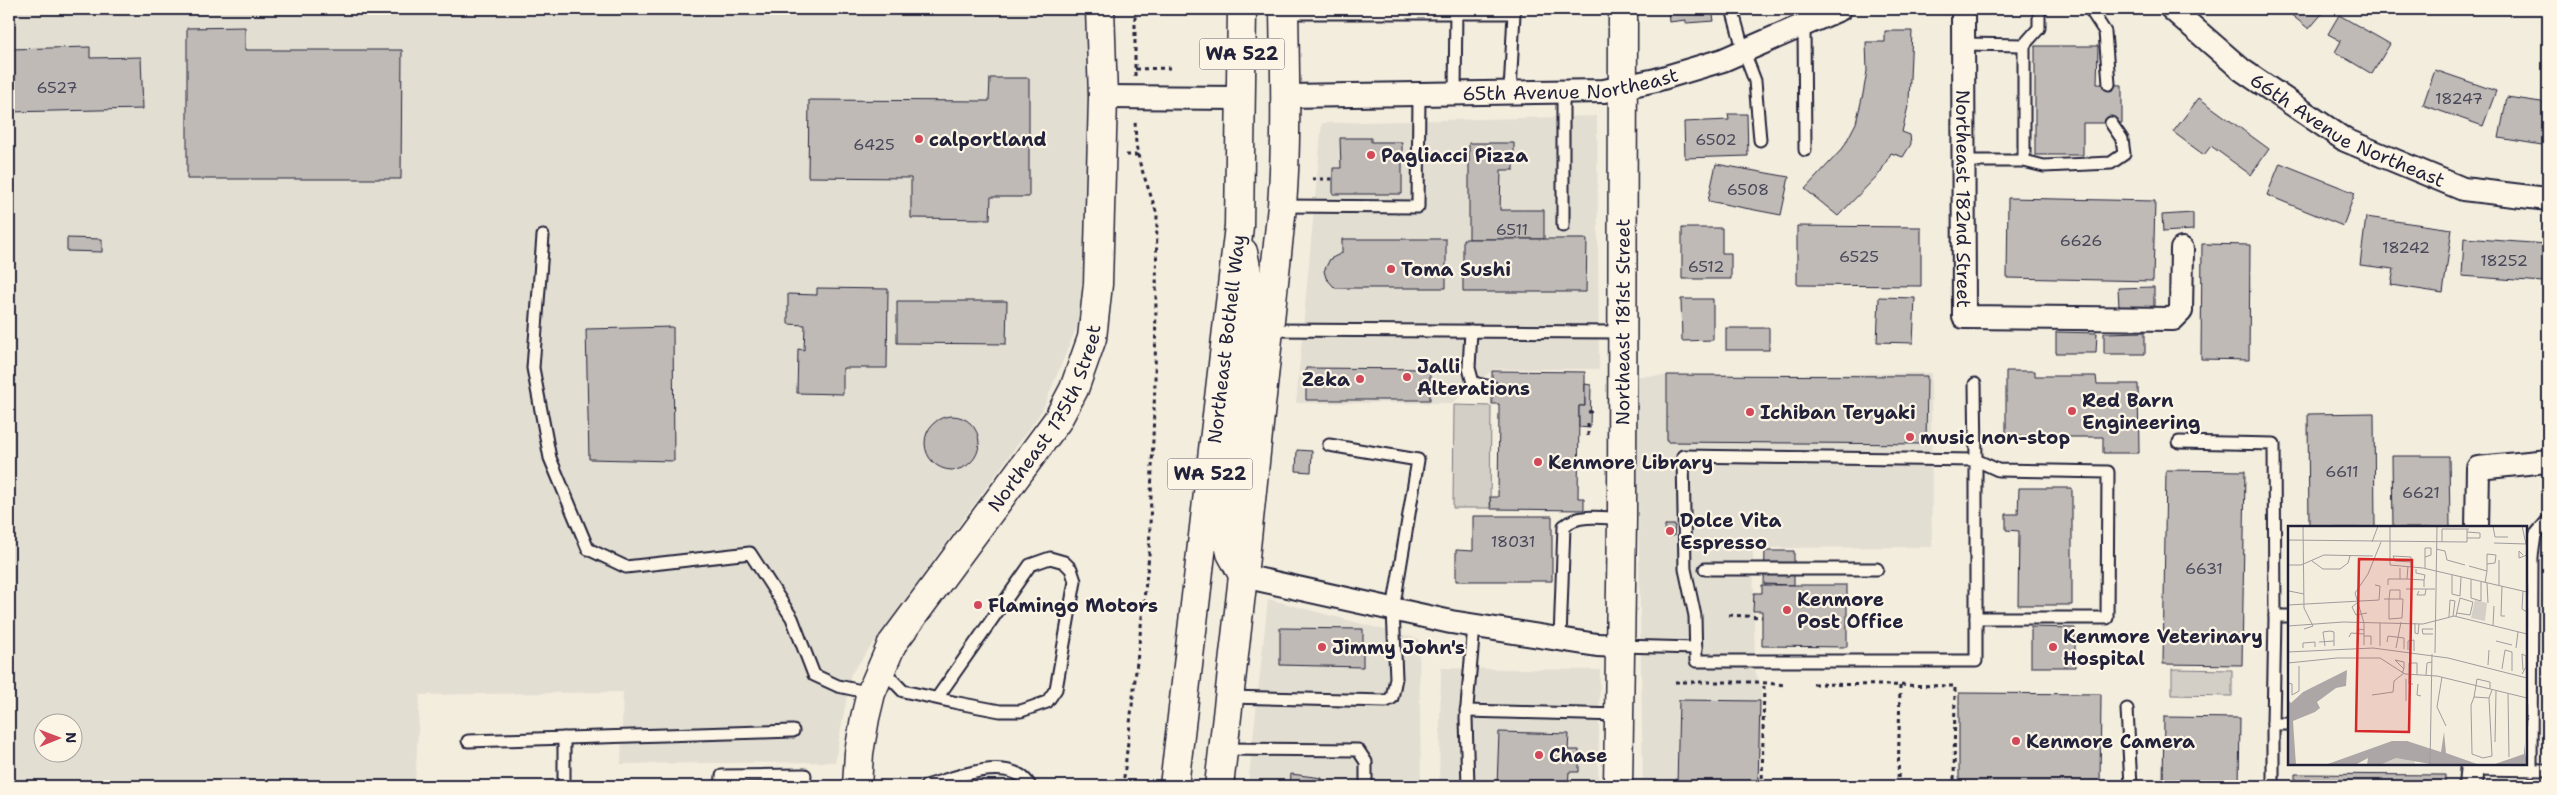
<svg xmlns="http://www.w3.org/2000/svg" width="2557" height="795" font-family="'Shantell Sans',sans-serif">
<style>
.built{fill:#e3ded2;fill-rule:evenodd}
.green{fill:#d4cfc6;stroke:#7b7880}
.building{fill:#bfbab6;stroke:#22223b}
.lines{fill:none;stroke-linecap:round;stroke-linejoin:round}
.service-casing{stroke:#22223b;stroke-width:15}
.minor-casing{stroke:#22223b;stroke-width:26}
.tertiary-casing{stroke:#22223b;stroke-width:31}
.primary-casing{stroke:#22223b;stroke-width:31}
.path{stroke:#22223b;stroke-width:3;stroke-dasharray:4 4;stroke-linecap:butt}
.service{stroke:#fcf5e5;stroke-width:11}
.minor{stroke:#fcf5e5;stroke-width:22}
.tertiary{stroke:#fcf5e5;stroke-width:28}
.primary{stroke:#fcf5e5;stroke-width:28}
.poi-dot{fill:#d1495b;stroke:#fcf5e5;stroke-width:2}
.labels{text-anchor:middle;stroke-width:4.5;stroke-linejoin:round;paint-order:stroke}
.number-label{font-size:16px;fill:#49485a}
.shield{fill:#fcf5e5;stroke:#63616e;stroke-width:1}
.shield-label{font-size:18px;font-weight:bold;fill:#22223b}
.street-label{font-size:19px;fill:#22223b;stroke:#fcf5e5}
.poi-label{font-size:19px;font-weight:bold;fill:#22223b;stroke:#fcf5e5;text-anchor:start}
.inset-road{fill:none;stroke:#9f9c9d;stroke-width:1}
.view{fill:#d62828;fill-opacity:0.15;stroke:#d62828;stroke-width:2.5}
.inset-edge{fill:none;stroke:#22223b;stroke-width:2.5}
</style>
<rect width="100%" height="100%" fill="#f3edde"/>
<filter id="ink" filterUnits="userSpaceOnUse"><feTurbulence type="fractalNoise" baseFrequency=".02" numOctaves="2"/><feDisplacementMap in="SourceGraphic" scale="10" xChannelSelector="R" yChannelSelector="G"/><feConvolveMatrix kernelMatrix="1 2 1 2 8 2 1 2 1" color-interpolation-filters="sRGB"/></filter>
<g filter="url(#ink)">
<g class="built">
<path d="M9,9H1086L1090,103L1081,317L1042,411L851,674L835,762L621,764L623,692L420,695L415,786H9ZM42,722H72V752H42Z"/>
<polygon points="1597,116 1599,369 1494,369 1452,403 1296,403 1322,123"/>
<polygon points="1931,373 1932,547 1753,548 1755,671 1761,686 1760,786 1643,786 1636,376"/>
<polygon points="1268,599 1419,639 1421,786 1248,786"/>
<polygon points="1441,668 1600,670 1598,786 1439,786"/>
</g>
<g class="green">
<polygon points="1454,405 1491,406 1490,508 1453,508"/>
<polygon points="2172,669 2232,670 2232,696 2172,695"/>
</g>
<g class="building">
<polygon points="1668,9 1712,9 1714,21 1686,23 1686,20 1669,22"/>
<polygon points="2284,9 2326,9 2309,29"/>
<polygon points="2339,15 2390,44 2372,74 2335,52 2341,41 2328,34"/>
<polygon points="245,27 245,50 402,50 401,179 187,179 187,28"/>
<polygon points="1885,31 1912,31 1909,102 1902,132 1910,135 1911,144 1903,157 1891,153 1880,173 1838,216 1805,189 1843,148 1856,123 1863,94 1867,71 1866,42 1885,42"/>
<polygon points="2035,46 2098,46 2097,84 2122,85 2122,123 2083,123 2083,155 2035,155"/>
<polygon points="90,47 90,58 141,57 143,109 9,112 9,49"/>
<polygon points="2435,70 2496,91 2483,126 2423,105"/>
<polygon points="990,78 1029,78 1029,197 991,197 990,219 911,218 911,178 808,177 809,100 989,101"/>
<polygon points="2507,97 2548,103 2548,146 2499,138"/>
<polygon points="2199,98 2269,149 2251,175 2211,146 2204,155 2173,132"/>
<polygon points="1728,114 1747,114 1748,156 1685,158 1684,122 1729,120"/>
<polygon points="1340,138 1371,138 1371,142 1402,142 1402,194 1333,194 1333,168 1341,168"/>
<polygon points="1469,143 1514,143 1514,170 1501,170 1500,210 1544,210 1544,239 1469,239"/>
<polygon points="2280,163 2355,193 2343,226 2267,195"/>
<polygon points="1716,164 1789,177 1781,215 1708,201"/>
<polygon points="2008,198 2155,201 2153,281 2007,278"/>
<polygon points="2193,213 2193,230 2163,232 2162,215"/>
<polygon points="2366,217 2452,229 2443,293 2391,285 2394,269 2360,265"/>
<polygon points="1797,226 1921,227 1921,286 1797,285"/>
<polygon points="1682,228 1722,228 1722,253 1731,253 1731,279 1682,279"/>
<polygon points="67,238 102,239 102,252 67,251"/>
<polygon points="2464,238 2546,244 2543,282 2462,276"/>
<polygon points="1342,239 1446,239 1446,288 1335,288 1326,278 1324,271 1330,259 1342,253"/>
<polygon points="1463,239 1587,239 1586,292 1463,292"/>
<polygon points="2202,244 2250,245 2249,360 2201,359"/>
<polygon points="2154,287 2154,307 2119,307 2118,288"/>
<polygon points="817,288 888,289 887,368 843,368 843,394 797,393 798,349 804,350 805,325 788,324 788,294 817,295"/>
<polygon points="1879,297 1915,298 1913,343 1877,342"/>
<polygon points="1681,299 1713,299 1713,340 1682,341"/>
<polygon points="897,301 1007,301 1006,344 897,343"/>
<polygon points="673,327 674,461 589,459 586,329"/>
<rect x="1726" y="328" width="43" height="22"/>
<polygon points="2056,332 2097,333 2096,353 2056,353"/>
<polygon points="2145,332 2145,354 2104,354 2104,333"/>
<polygon points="1306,368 1430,369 1430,400 1306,400"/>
<polygon points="1492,371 1585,372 1585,406 1579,406 1579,412 1578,498 1584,498 1584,510 1491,509 1490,497 1498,497 1499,410 1499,404 1492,404"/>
<polygon points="2006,371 2035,371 2035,376 2096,376 2097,384 2138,384 2139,453 2103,453 2103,437 2006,437"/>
<polygon points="1667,375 1927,376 1926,444 1667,442"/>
<polygon points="1585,384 1591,385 1590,428 1579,427 1579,406 1585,406"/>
<polygon points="2374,413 2375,528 2309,528 2308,414"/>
<circle cx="952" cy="443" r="27"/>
<polygon points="1297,450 1312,451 1311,472 1296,471"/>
<polygon points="2392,456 2449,456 2450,528 2393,528"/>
<polygon points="2166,470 2245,471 2242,665 2163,664"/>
<polygon points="2019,488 2072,488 2072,605 2018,605 2019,531 2006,530 2006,514 2018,514"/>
<polygon points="1473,516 1552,516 1552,581 1456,581 1456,550 1473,551"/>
<polygon points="1665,525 1675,525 1674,536 1665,536"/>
<polygon points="1765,551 1794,551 1794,585 1764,584"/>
<polygon points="1762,585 1847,585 1847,647 1762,646 1762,611 1753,611 1754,593 1762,593"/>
<polygon points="2031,627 2075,628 2075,667 2031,667"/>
<polygon points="1280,628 1363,629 1363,667 1280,665"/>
<polygon points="1959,693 2101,694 2100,786 1959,786"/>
<polygon points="1679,700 1760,701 1758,786 1677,786"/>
<polygon points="2164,717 2240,718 2239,786 2163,786"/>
<polygon points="1499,732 1569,734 1568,750 1579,750 1579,772 1569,772 1568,786 1497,786"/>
<polygon points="1291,774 1322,778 1322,782 1329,783 1329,786 1290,786"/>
<polygon points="2295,774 2445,775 2445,786 2295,786"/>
<polygon points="957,782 1016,783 1016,786 957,786"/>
<polygon points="1255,783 1282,786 1255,786"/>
</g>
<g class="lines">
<g class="service-casing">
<g id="service">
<polyline points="1732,9 1744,52 1755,81 1760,140"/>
<polyline points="2090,9 2105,32 2109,84"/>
<polyline points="1284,13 1514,13 1510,92"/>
<polyline points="1804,25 1805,150"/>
<polyline points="1963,44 2024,45 2039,28 2039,9"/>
<polyline points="2024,45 2024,161 2044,166 2111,163 2124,154 2122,139 2111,123"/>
<polyline points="1455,93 1456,9"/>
<polyline points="1964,161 2024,161"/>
<polyline points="1282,206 1418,207 1419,94"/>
<polyline points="1563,226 1563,91"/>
<polyline points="543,236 533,368 550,458 588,549 626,567 750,553 792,618 814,675 838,686 871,693"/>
<polyline points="1269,330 1623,332"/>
<polyline points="1471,331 1469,368 1473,383 1492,387"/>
<polyline points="1975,384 1976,460 1998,470 2108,472 2107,618 1976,618"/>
<polyline points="2179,442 2274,444 2275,616"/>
<polygon points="1683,456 1976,460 1976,661 1696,661 1695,616 1685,569"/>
<polyline points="1705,569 1877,569"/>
<path d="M1560,639L1564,526C1579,513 1604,518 1622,519"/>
<polyline points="1620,646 1696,648"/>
<polyline points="882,669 903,691 958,703 1000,711 1021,711 1047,702 1056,689 1075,581 1071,569 1064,562 1050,558 1030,565 937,698"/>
<polyline points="1229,697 1386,701 1392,698 1396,678 1393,610 1418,460 1329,445"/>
<polyline points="2127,709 2131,786"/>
<polyline points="1466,711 1619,715"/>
<polyline points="2273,724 2275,616 2290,616"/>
<polyline points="564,738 564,786"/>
<polyline points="468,741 793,731"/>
<polyline points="1223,749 1358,750 1366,762 1366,786"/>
<polyline points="2471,769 2548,770"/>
<polyline points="2531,770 2532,557 2535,535 2548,520"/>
<polyline points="721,786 722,776 805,775 804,786"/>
<path d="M926,786C953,778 1012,753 1030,786"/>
<polyline points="1468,786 1466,718 1474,626"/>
<polyline points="2273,786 2273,724 2290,724"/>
</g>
</g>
<g class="minor-casing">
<g id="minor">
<path id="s1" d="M1963,9L1964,317L2173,319L2181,311L2182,249"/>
<path id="s2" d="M2172,9L2242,70L2345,140L2463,189L2548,199"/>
<path id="s3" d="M1287,96L1604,91L1656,80L1723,60L1840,9"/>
<polyline points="1103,97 1241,98"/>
<polyline points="2477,528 2478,468 2548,461"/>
<polyline points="1243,576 1451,622 1597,645 1620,646"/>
<polyline points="2470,786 2472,764"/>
</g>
</g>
<g class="tertiary-casing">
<g id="tertiary">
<path id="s4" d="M857,786L859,753L865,718L871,693L892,644L1057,421L1074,389L1092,338L1098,284L1103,97L1100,9"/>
<path id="s5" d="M1618,786L1622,519L1623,9"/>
</g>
</g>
<g class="primary-casing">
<g id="primary">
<polyline points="1242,573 1231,553 1225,526 1252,298 1243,252"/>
<path id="s6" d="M1174,786L1239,226L1242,9"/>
<path d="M1219,786L1243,576L1282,206C1287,140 1285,75 1284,9"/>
</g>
</g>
<g class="path">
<polyline points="1135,69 1170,68"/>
<polyline points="1135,76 1135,9"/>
<polyline points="1126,155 1138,155"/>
<polyline points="1312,179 1333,179"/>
<polyline points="1588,412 1596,411"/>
<polyline points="1588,436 1588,423"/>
<polyline points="1729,615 1762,617"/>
<polyline points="1675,682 1756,682 1786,685"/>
<polyline points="1813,684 1955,686 1954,786"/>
<polyline points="1123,786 1149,555 1155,381 1157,214 1140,164 1136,145 1135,119"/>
<polyline points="1762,786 1764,682"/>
<polyline points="1898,786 1900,685"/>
</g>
<use href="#service" class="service"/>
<use href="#minor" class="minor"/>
<use href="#tertiary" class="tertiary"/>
<use href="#primary" class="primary"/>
</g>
</g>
<g class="poi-dot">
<circle cx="919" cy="139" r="5"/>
<circle cx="1371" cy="155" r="5"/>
<circle cx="1391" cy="269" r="5"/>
<circle cx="1407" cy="377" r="5"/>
<circle cx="1360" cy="379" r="5"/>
<circle cx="2072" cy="411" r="5"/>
<circle cx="1750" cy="412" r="5"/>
<circle cx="1910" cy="437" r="5"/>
<circle cx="1538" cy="462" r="5"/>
<circle cx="1670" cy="531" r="5"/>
<circle cx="978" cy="605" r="5"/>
<circle cx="1787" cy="610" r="5"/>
<circle cx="1322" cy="647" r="5"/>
<circle cx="2053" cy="647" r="5"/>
<circle cx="2016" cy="741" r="5"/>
<circle cx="1539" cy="755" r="5"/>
</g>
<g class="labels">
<g class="number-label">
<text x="57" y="93">6527</text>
<text x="2459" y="104">18247</text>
<text x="1716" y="145">6502</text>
<text x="874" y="150">6425</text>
<text x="1748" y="195">6508</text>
<text x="1512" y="235">6511</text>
<text x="2081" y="246">6626</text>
<text x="2406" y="253">18242</text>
<text x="1859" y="262">6525</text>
<text x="2504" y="266">18252</text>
<text x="1706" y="272">6512</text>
<text x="2342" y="477">6611</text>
<text x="2421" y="498">6621</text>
<text x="1513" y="547">18031</text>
<text x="2204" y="574">6631</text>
</g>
<g class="shield">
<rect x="1199.5" y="38.5" width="85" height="31" rx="4"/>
<rect x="1167.5" y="458.5" width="85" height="31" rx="4"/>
</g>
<g class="shield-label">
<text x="1242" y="60">WA 522</text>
<text x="1210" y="480">WA 522</text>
</g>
<g class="street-label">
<text dy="7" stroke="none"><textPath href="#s3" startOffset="284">65th Avenue Northeast</textPath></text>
<text dy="7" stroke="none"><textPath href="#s2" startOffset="215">66th Avenue Northeast</textPath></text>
<text dy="7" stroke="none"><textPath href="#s1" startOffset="190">Northeast 182nd Street</textPath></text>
<text dy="7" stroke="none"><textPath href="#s5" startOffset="464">Northeast 181st Street</textPath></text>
<text dy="7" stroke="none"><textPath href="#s6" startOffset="450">Northeast Bothell Way</textPath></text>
<text dy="7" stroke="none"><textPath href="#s4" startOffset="422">Northeast 175th Street</textPath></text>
</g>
<g class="poi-label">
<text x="929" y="146">calportland</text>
<text x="1381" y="162">Pagliacci Pizza</text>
<text x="1401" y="276">Toma Sushi</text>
<text x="1417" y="373">Jalli<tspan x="1417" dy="22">Alterations</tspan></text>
<text x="1350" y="386" text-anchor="end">Zeka</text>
<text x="2082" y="407">Red Barn<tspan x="2082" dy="22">Engineering</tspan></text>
<text x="1760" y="419">Ichiban Teryaki</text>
<text x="1920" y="444">music non-stop</text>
<text x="1548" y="469">Kenmore Library</text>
<text x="1680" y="527">Dolce Vita<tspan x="1680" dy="22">Espresso</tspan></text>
<text x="1797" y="606">Kenmore<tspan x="1797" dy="22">Post Office</tspan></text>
<text x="988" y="612">Flamingo Motors</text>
<text x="2063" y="643">Kenmore Veterinary<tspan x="2063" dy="22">Hospital</tspan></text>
<text x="1332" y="654">Jimmy John's</text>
<text x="2026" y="748">Kenmore Camera</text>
<text x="1549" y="762">Chase</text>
</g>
</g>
<g transform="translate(2288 526)">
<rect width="239" height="239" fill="#f3edde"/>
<path d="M187,74L199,77L197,95L183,92ZM108,232L126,233L127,239H92Z" fill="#d4cfc6"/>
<path d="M59,144L58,160L48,162L29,176L32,182L27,186L5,195L8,239H0V174L3,177L15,166ZM156,206L158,227L192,239H148L108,232L92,239H79L80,232L67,239H37L104,215H119L153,226ZM236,218L239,239H204L236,228Z" fill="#aca7a6"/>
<path class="inset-road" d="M15,0L16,82L25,100L16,103M102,0V39L135,42L239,66M205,0L207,11H220M234,0L238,18M179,12H192V7L179,6M0,14L179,16V3M84,16L90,0M154,16V3H181M206,17L239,18M148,23L157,25L159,34L177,39M235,29L231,25V32L239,29M105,30L123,31V40M105,30L107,35L123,36M24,35L35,43H52L60,37L62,30M199,38V28L208,29L207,37L199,38V45M0,39H13L36,29L85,30M120,40L119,53L136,54V61M181,40L199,45L197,57M112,42V53H119M137,42V22H143V29L137,31M128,43V47L137,49L136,54M164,49V68L172,70L173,51M183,53V72L193,75V56M199,57L200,77M100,59V53H112M211,60V34M214,60L213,90H217M118,63H147M1,65L16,68M131,65L129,69H137L138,63M235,65L234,83L239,86M96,73H101L102,64H112V73M101,73H115L114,92L101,93ZM69,77L64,81L68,89L79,87M0,79L91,74L92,60L87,59M168,90L172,72L185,76L182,89L169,87M161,91L162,74L167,75L165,90M127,97V107L130,108L131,98M0,100L55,96L135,98L166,90L239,108M205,100L206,80M145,108H135L134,103H145M76,110H83V119M61,111L63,107L76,108M208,115L224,119M31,116L46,115M99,116L100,110L116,112V123M70,119L71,103L76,104M76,119V97L67,67L80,48L93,16M37,120L35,106L42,105L46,106V120M92,120V97M15,122V117L27,116V121M108,122L113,96M228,122L230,106M120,124V115L126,114V125M0,126L85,122L160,132L239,152M147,127L149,0M0,137L49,132H92L117,148L149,150L239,172M200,139L201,124M214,143L217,124L224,126V145M114,147L115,145L116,142V136L107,134L116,143M234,148L238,141V130L234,128L235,144M138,149L139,137L144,136M154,151L149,181L158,200M118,153V175M0,157L4,158V169L11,165V140M125,158H121V137H129V149M130,158L129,169L133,170M220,168L221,231M84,169L105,166L106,155L116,147M186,171L189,153L202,156V163M201,172L204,230L195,232L184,228L183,179L186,171L201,172L204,164M207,216L208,165M142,239L144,128"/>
<path class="view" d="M71,33L124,34L121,206L68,205Z"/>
<rect width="239" height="239" class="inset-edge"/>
</g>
<rect width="2557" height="795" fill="none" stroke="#fcf5e5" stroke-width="30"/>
<rect x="15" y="15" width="2527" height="765" fill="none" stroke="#22223b" stroke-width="2" filter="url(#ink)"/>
<g transform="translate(58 738) rotate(89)"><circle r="24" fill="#fcf5e5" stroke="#a5a1a1"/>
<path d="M0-4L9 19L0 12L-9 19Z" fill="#d1495b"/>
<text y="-8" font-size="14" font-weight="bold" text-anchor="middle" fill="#22223b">N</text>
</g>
</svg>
